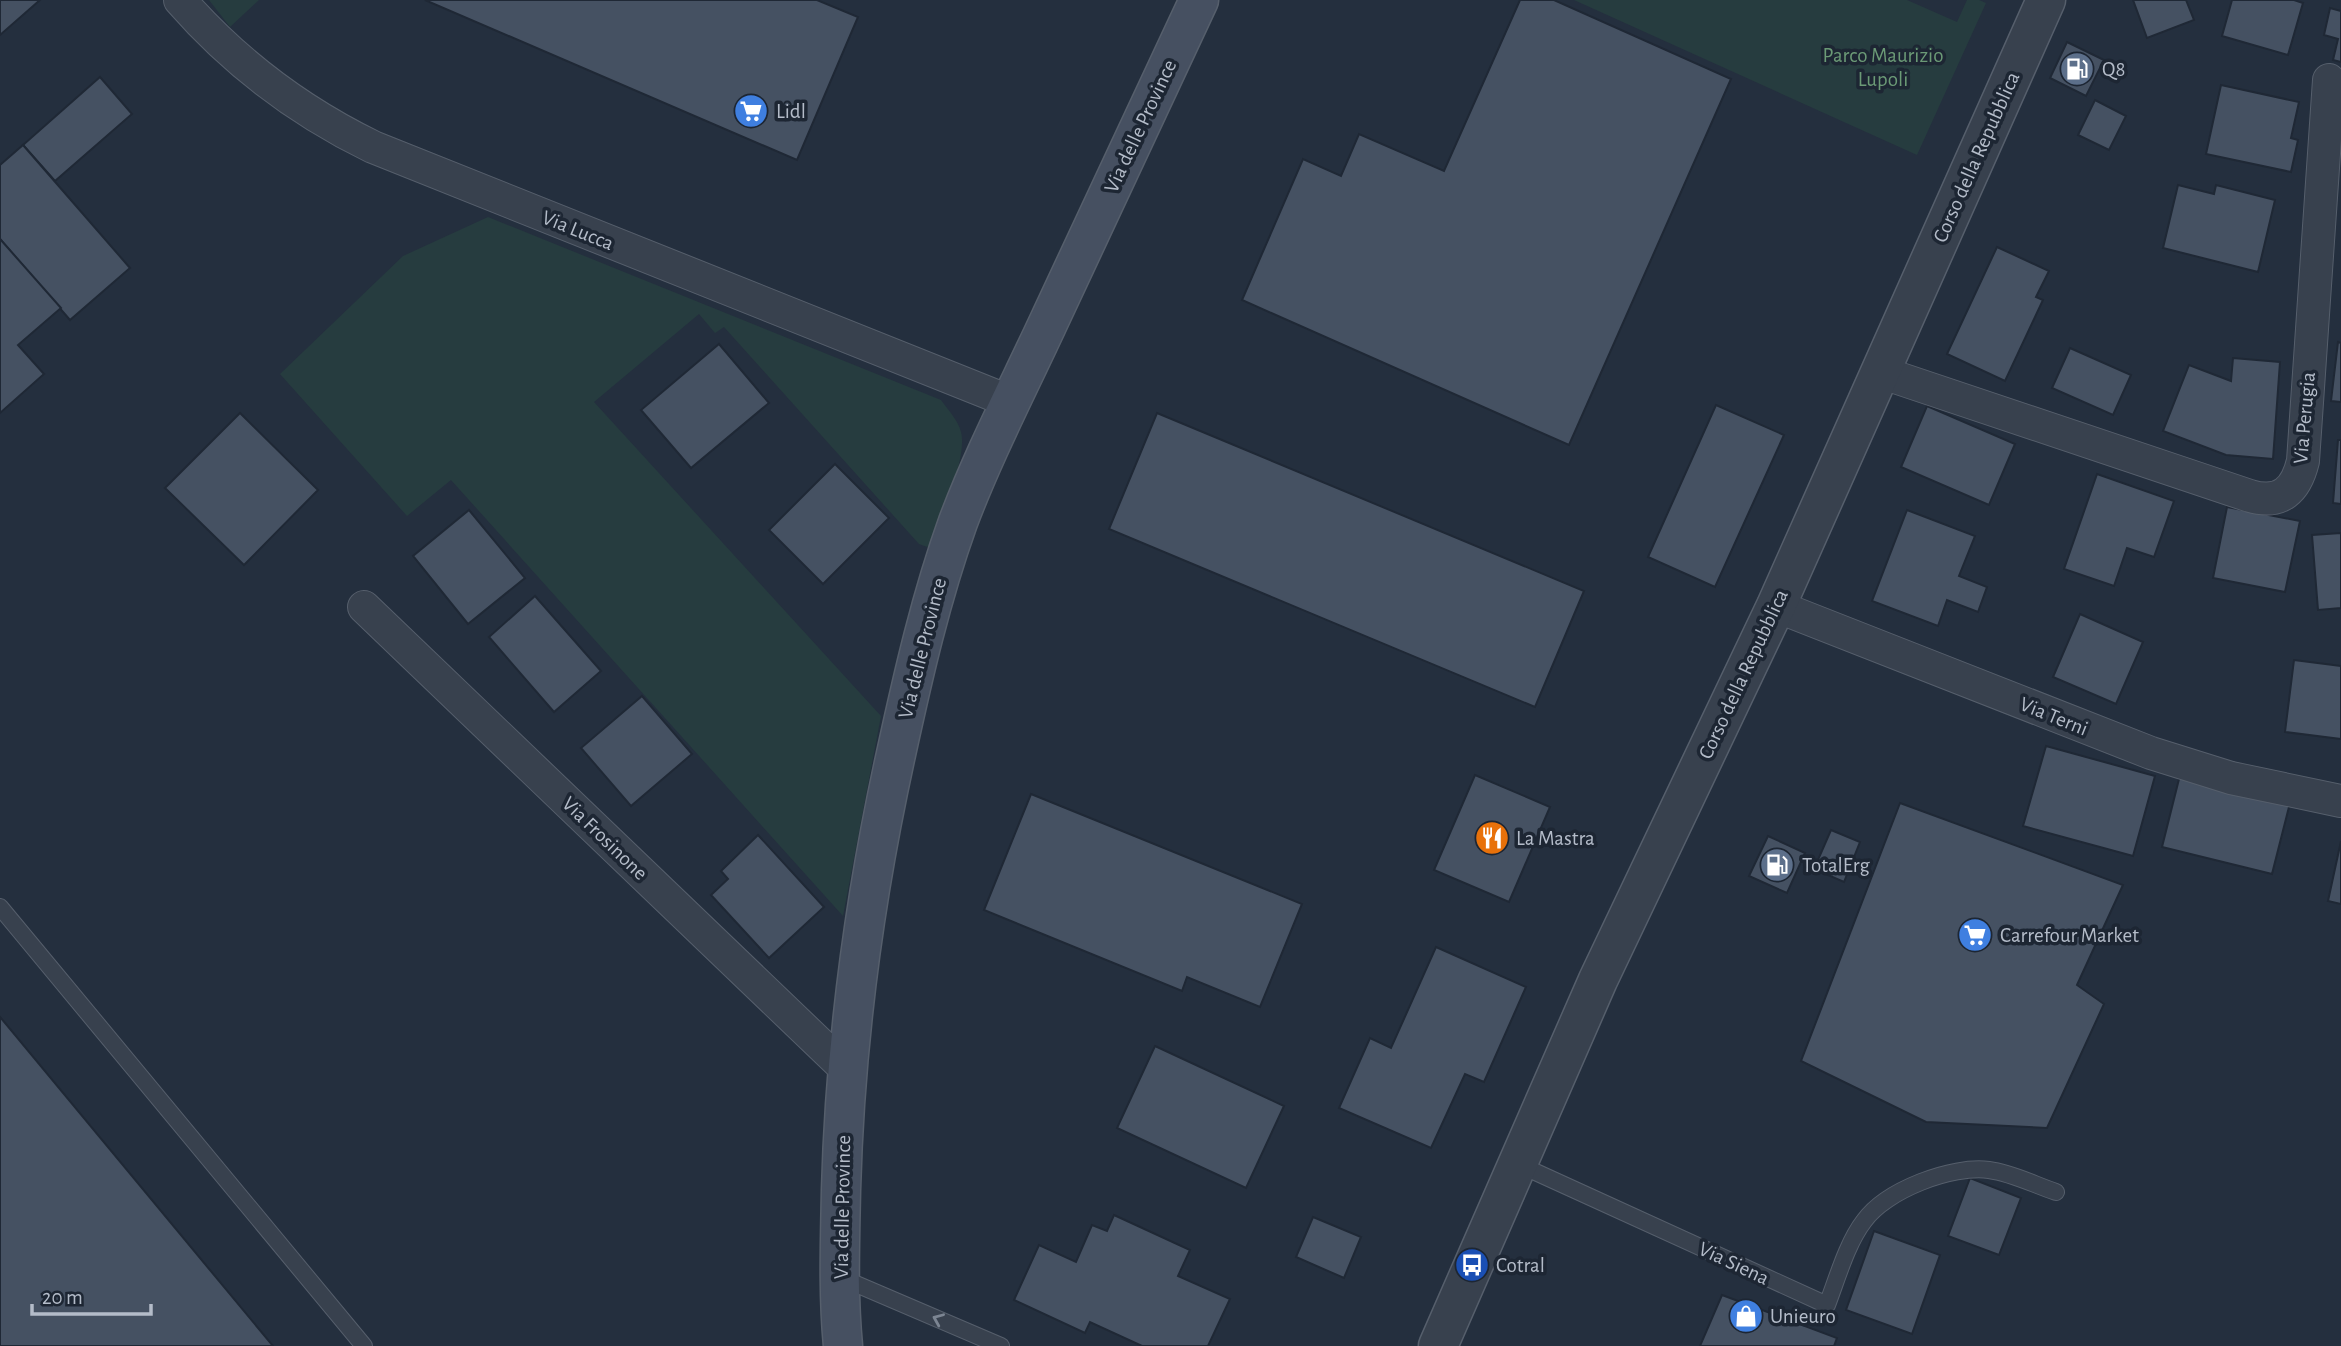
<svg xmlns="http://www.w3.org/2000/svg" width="2341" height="1346" font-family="'Alegreya Sans',sans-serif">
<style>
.green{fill:#263c3f}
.building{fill:#455162;stroke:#1f2835;stroke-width:2}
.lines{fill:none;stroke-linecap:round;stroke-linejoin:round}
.service-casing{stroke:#565f6c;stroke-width:18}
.minor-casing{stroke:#565f6c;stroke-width:34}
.tertiary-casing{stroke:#565f6c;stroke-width:41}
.secondary-casing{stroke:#565f6c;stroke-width:41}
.service{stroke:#38414e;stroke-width:16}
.minor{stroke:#38414e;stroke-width:32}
.tertiary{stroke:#38414e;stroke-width:38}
.secondary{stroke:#465061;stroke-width:38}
.oneway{stroke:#7c8592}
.labels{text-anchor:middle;stroke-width:7;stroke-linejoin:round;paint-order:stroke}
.park-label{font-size:21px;fill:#6b9a76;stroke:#1d2633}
.poi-label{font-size:21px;fill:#b4bcc9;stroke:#1d2633;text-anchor:start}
.street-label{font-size:21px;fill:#b4bcc9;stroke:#1d2633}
</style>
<rect width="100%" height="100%" fill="#242f3e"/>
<g class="green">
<polygon points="209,0 259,0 230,27"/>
<polygon points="1574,0 1907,0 1957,22 1967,0 1979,0 1986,3 1917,155"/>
<path d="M488,217L941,400C948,410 958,420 961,432C968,458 939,522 930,548L919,544L724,327L715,333L699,314L594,402L881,716L843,916L451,480L407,516L280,374L403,256Z"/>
</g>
<g class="building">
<polygon points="0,0 40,0 0,35"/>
<polygon points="425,0 817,0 858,17 797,160"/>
<polygon points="1520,0 1554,0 1731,79 1569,445 1242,300 1303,159 1341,176 1359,134 1444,171"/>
<polygon points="2133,0 2186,0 2194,20 2147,38"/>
<polygon points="2232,0 2294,0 2303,3 2288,55 2222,36"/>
<polygon points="2330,8 2341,11 2341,62 2333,60 2338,39 2324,35"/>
<polygon points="2067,42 2104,60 2086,96 2050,78"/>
<polygon points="100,77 132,114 55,181 23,145"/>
<polygon points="2221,85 2299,102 2291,138 2298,140 2291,172 2206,154"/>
<polygon points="2095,100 2126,116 2109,150 2078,135"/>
<polygon points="23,145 130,268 70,320 0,239 0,165"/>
<polygon points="2178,185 2214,194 2216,185 2275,200 2258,272 2163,248"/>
<polygon points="0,239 61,308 18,345 44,374 0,413"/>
<polygon points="1997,247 2049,271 2036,297 2043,300 2005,381 1947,354"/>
<polygon points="2338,342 2341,343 2341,402 2331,401"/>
<polygon points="719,344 769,403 691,468 641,410"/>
<polygon points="2070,348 2131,375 2113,415 2052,388"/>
<polygon points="2233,358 2280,362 2273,459 2226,455 2163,431 2189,365 2231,381"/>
<polygon points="1716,405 1784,435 1715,587 1648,557"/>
<polygon points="1927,406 2015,444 1989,505 1901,467"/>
<polygon points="240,413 318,490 244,565 165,488"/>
<polygon points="1157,413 1584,591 1535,707 1109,529"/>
<polygon points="2338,440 2341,440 2341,504 2333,503"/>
<polygon points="835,464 889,518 823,584 769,530"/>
<polygon points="2097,474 2174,501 2154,557 2127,548 2114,586 2064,569"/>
<polygon points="2227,507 2300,521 2285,592 2213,578"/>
<polygon points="469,510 525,578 468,624 413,556"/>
<polygon points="1907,510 1975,536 1959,576 1987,587 1978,612 1947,600 1938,626 1872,601"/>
<polygon points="2341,533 2341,608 2318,610 2312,535"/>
<polygon points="535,596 601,671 554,712 489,637"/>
<polygon points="2080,614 2143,642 2116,704 2053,677"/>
<polygon points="2294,660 2341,666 2341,739 2285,732"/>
<polygon points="642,696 692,754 631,806 581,748"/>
<polygon points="2046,746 2155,776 2133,856 2023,826"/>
<polygon points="1475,775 1550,807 1509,902 1434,870"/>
<polygon points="2180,775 2290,803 2272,874 2162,847"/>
<polygon points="1031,794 1302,904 1260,1007 1187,977 1182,991 984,910"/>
<polygon points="1900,803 2123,885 2077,985 2104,1004 2047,1128 1926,1122 1801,1061"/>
<polygon points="1831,830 1860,842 1844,882 1814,869"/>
<polygon points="758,835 824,907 769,958 711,895 728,879 721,871"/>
<polygon points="1768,836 1805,853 1787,893 1749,876"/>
<polygon points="2341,841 2341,904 2328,901"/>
<polygon points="1436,947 1526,987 1484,1082 1465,1074 1431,1148 1339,1108 1370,1038 1391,1048"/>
<polygon points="0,1017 273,1346 0,1346"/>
<polygon points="1155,1046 1284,1106 1246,1188 1117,1128"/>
<polygon points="1970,1178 2021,1198 1999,1255 1948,1236"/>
<polygon points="1114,1215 1190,1250 1178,1276 1230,1299 1208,1346 1142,1346 1090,1322 1085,1333 1014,1300 1039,1245 1076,1262 1092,1225 1107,1231"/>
<polygon points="1313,1217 1361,1237 1344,1278 1296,1257"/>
<polygon points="1874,1231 1940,1255 1912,1334 1846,1310"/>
<polygon points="1722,1295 1837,1338 1834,1346 1700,1346"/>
</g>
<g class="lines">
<g class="service-casing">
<g id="service">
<polyline points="0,907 364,1346"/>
<path d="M1518,1164L1827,1305C1837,1279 1847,1243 1864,1221C1886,1190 1952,1165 1989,1170C2012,1173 2035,1185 2056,1192"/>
<polyline points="842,1278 1001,1346"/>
</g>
</g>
<g class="minor-casing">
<g id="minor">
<path d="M180,0C235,63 299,111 373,147L1011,402"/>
<path d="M1880,372L2250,496C2281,505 2296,490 2303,461L2329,80"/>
<polyline points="1776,606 2151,753 2231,778 2341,801"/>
<polyline points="364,607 846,1069"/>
</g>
</g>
<g class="tertiary-casing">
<polyline id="tertiary" points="1438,1346 1598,980 1776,606 2046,0"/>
</g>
<g class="secondary-casing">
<path id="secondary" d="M843,1346C838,1294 840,1242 841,1190C845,1042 864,899 896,754C913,676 931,597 958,522C984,453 1018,388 1049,321C1099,214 1149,107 1199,0"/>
</g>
<use href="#service" class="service"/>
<use href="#minor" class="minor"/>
<use href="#tertiary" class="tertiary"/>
<use href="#secondary" class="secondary"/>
</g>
<defs><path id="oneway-chevron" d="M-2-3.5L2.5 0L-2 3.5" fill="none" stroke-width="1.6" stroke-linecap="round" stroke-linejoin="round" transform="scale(1.75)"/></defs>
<use class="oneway" href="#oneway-chevron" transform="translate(938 1319) rotate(-157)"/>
<defs>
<g id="fuel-disc" transform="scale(1.75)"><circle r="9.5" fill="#5c6f8a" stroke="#1d2633"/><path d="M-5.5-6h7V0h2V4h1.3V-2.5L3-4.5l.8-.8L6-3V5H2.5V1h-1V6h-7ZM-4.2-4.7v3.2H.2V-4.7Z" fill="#fff"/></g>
<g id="supermarket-disc" transform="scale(1.75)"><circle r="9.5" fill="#3f7fe0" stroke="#1d2633"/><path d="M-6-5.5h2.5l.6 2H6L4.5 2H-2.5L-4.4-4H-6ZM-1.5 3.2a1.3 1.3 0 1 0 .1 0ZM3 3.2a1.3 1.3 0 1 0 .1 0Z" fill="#fff"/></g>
<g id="restaurant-disc" transform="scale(1.75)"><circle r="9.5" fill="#e8710a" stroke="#1d2633"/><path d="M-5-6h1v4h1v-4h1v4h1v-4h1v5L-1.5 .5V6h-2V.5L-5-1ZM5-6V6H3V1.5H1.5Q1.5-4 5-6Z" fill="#fff"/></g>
<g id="bus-disc" transform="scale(1.75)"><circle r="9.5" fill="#1a4fb4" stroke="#1d2633"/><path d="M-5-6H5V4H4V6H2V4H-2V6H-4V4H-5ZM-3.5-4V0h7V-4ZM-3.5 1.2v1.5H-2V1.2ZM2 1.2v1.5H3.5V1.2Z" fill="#fff"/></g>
<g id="shop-disc" transform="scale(1.75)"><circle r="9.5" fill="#3f7fe0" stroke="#1d2633"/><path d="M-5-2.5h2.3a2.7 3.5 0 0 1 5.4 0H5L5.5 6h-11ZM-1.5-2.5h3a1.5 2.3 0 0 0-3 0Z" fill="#fff"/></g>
</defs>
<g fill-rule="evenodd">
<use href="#fuel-disc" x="2077" y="69"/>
<use href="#supermarket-disc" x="751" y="111"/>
<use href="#restaurant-disc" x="1492" y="838"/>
<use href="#fuel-disc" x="1777" y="865"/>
<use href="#supermarket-disc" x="1975" y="935"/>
<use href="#bus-disc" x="1472" y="1265"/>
<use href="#shop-disc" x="1746" y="1316"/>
</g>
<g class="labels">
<g class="park-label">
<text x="1883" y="62">Parco Maurizio<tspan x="1883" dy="24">Lupoli</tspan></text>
</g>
<g class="poi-label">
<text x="2102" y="76">Q8</text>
<text x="776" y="118">Lidl</text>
<text x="1516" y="845">La Mastra</text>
<text x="1802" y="872">TotalErg</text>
<text x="2000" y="942">Carrefour Market</text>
<text x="1496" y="1272">Cotral</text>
<text x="1770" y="1323">Unieuro</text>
</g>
<g class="street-label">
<text transform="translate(1140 126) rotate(-65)" y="7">Via delle Province</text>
<text transform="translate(1976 157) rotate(-66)" y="7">Corso della Repubblica</text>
<text transform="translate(578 230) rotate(22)" y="7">Via Lucca</text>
<text transform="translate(2304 418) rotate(-85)" y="7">Via Perugia</text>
<text transform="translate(922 648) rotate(-76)" y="7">Via delle Province</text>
<text transform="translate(1743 674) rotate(-65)" y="7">Corso della Repubblica</text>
<text transform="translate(2054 716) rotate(22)" y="7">Via Terni</text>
<text transform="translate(605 838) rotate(44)" y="7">Via Frosinone</text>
<text transform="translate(842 1207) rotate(-89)" y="7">Via delle Province</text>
<text transform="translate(1734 1263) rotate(25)" y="7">Via Siena</text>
</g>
</g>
<path d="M32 1304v10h119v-10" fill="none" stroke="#b4bcc9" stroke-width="3.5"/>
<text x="42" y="1304" font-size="21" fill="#b4bcc9" stroke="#1d2633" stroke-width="5" paint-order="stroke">20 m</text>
</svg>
